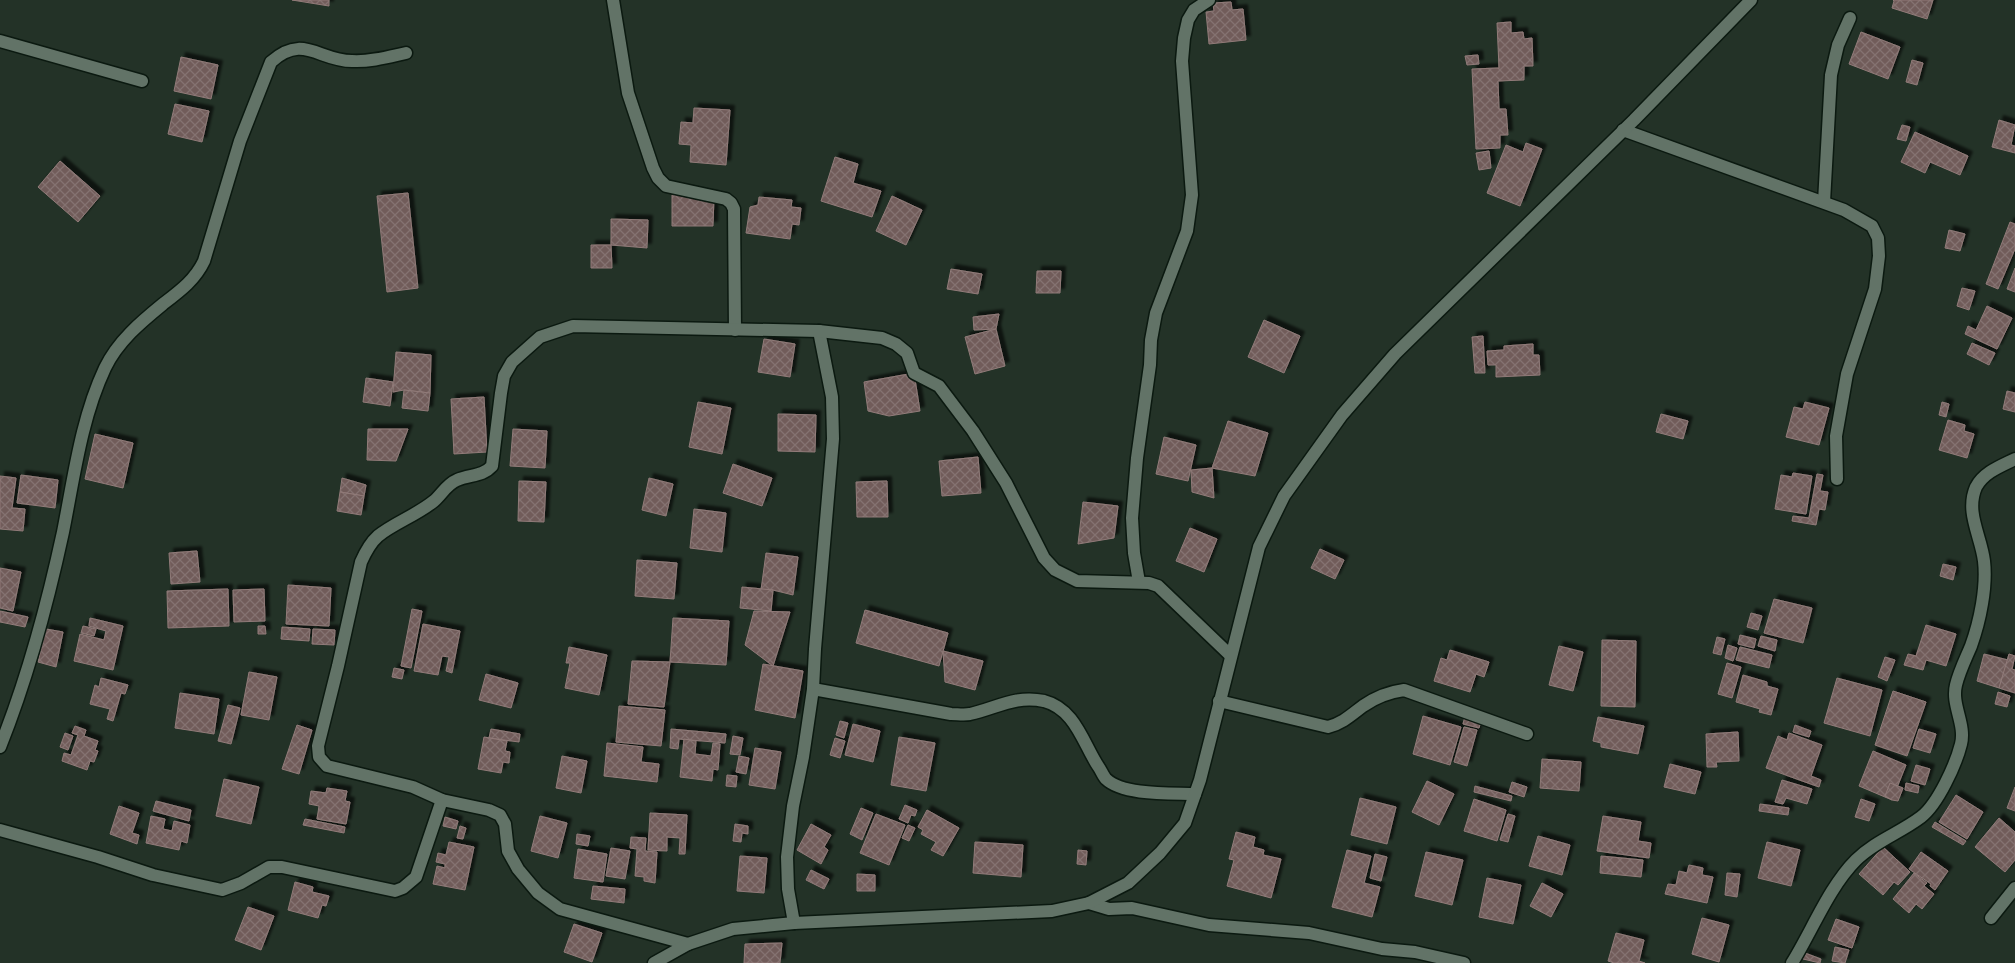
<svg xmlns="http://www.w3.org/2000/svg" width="2015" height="963" font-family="Quicksand,sans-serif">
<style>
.building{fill:url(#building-cross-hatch);stroke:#917b79;filter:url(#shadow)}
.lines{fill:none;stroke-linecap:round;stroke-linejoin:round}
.street-casing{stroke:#0b1910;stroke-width:15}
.secondary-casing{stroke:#0b1910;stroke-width:15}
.street{stroke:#627367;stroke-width:12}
.secondary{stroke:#627367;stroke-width:12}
</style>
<defs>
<pattern id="building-cross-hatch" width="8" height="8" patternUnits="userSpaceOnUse" patternTransform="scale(1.25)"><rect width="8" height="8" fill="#715c5a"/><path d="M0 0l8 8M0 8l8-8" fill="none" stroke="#847271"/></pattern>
<filter id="shadow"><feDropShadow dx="4.5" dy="-4.5" stdDeviation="1" flood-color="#0009"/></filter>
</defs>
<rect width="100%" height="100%" fill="#233227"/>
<g class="building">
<polygon points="292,0 329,0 329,6"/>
<polygon points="1893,0 1933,0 1927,19 1892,8 1894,1"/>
<polygon points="1231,2 1232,10 1243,9 1246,40 1209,44 1206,12 1214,11 1213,3"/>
<polygon points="1511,22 1511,33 1523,32 1524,39 1532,38 1533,66 1524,66 1524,80 1498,81 1499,109 1506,109 1508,135 1500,135 1500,148 1476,149 1472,69 1499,68 1497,23"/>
<polygon points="1861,32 1900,47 1888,79 1849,64"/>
<polygon points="1478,55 1479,64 1467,65 1465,56"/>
<polygon points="181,57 218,65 211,99 174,91"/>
<polygon points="1912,60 1923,63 1917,85 1906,82"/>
<polygon points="175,104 209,111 202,142 168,134"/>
<polygon points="694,108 730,110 726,165 690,162 691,145 679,144 681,122 693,123"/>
<polygon points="1999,120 2015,125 2011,145 2015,146 2015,153 1992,147"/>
<polygon points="1902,125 1910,127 1906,141 1897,139"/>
<polygon points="1915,132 1968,156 1960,175 1930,162 1925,173 1901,162"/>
<polygon points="1526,143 1542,149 1520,206 1487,193 1506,145 1523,152"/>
<polygon points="1489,151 1491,168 1479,170 1476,153"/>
<polygon points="835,157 858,164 853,183 881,191 872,217 821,201"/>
<polygon points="60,161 100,196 78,222 38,187"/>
<polygon points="408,193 418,288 387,292 377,196"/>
<polygon points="672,195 714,196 713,226 672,226"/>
<polygon points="892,196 922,210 906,245 876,231"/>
<polygon points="759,197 792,200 791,207 801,208 799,225 792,224 790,239 746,233 750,207 758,205"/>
<polygon points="611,219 648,220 647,248 611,245"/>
<polygon points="2010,222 2015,224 2015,249 1998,289 1986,284"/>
<polygon points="1949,230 1965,234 1960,251 1945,248"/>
<polygon points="591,245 611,245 612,268 591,268"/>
<polygon points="2015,268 2015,292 2007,289"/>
<polygon points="951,269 982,274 978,294 947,289"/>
<polygon points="1037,271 1061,271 1060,293 1036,293"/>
<polygon points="1962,288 1975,291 1969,310 1957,306"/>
<polygon points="1987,306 2012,318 1997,349 1965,334 1968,326 1976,330"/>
<polygon points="999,314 996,329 974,330 973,317"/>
<polygon points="1264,320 1300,336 1284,373 1248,357"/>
<polygon points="996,329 1005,366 975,374 965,337"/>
<polygon points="1483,336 1485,373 1475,373 1472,337"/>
<polygon points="764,339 795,344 790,377 758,372"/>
<polygon points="1972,343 1995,353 1989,365 1967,354"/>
<polygon points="1533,344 1533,355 1539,355 1540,375 1496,377 1496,365 1488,365 1487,351 1504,350 1504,346"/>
<polygon points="396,352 431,355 430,393 404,390 393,392"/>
<polygon points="914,373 920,411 889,416 868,411 864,382"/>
<polygon points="366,378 393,382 390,406 363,402"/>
<polygon points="404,390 430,393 428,411 402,408"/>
<polygon points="2007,391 2015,393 2015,412 2003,409"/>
<polygon points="484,397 487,452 454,454 451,399"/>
<polygon points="698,402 731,408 722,454 689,447"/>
<polygon points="1805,402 1829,408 1819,445 1786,437 1794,407 1803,409"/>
<polygon points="1942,402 1949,404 1946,417 1939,415"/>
<polygon points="778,414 816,415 815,452 778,451"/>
<polygon points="1661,414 1688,421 1683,439 1656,432"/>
<polygon points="1948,420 1965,425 1964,431 1974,434 1967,458 1939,450"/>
<polygon points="1228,421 1268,433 1255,476 1212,468"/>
<polygon points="368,429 408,429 396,461 367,460"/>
<polygon points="513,429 547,431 545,468 510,466"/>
<polygon points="95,434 133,443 123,488 85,479"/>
<polygon points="1164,437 1196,445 1188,481 1156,474"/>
<polygon points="978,457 981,493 942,496 939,461"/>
<polygon points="733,464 772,478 762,506 723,493"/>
<polygon points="1212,468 1214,498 1192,492 1191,470"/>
<polygon points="1793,473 1812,476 1806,514 1775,509 1781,475 1792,477"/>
<polygon points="1817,474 1823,475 1820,491 1828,492 1825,510 1819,509 1816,525 1792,521 1793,516 1809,518"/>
<polygon points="21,475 58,480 55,508 17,503"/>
<polygon points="0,476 16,478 12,508 25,509 23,531 0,529"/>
<polygon points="342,478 366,485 364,496 340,492"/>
<polygon points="649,478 673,484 666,516 642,510"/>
<polygon points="519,481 546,482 544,522 518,521"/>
<polygon points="887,481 888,517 857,517 856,482"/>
<polygon points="340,492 364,496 361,515 337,511"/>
<polygon points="1083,502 1118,506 1114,538 1078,544"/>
<polygon points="694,509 726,513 722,552 690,548"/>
<polygon points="1190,528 1217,539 1204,572 1176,561"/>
<polygon points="1320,549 1344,560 1335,579 1311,568"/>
<polygon points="197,551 200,582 171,584 169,553"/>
<polygon points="766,553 798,557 793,595 773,590 761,590"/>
<polygon points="637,560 677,563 674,599 635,596"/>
<polygon points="1943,564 1956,567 1953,580 1940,576"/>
<polygon points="0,568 21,572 13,611 0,608"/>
<polygon points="288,585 331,588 329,626 286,624"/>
<polygon points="742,587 773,590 771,611 740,608"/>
<polygon points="228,589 229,626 168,628 167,591"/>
<polygon points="264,589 265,621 234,622 233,590"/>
<polygon points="1774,599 1812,608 1803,643 1764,633"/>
<polygon points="412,609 422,611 411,668 401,666"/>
<polygon points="865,610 948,633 939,666 856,643"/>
<polygon points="0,611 28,617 25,627 0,622"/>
<polygon points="754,611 790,612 773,666 745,645"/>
<polygon points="1751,613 1762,616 1758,630 1747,627"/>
<polygon points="90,618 123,626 113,670 74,661 80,634 104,640 106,631 89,626"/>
<polygon points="673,618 729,621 726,665 670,662"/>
<polygon points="423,624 460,631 452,673 446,671 449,657 442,656 438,675 414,671"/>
<polygon points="1926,625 1956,634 1946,666 1926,660 1923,670 1904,665 1908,654 1916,656"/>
<polygon points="83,626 96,629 94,636 81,633"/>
<polygon points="258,626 265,626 266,634 258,634"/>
<polygon points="282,627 310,629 309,641 281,639"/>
<polygon points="46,629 63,632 56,667 38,662"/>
<polygon points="313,629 335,630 334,645 312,644"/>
<polygon points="1740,635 1756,639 1754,648 1738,644"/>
<polygon points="1761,636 1777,640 1775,651 1758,646"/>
<polygon points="1717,637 1725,639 1721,655 1713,653"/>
<polygon points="1602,640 1636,641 1635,707 1601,706"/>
<polygon points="1728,645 1737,648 1733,661 1725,658"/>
<polygon points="1559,646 1583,652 1573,691 1549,685"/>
<polygon points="569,647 607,655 599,695 565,688 570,663 566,663"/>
<polygon points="1740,647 1772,655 1769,668 1736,660"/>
<polygon points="1450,650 1489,662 1484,677 1476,674 1470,692 1434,681 1441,658 1447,660"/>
<polygon points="943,651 983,661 975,690 945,682"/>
<polygon points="1984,654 2008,660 1999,688 1977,681"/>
<polygon points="2009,654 2015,656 2012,669 2015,670 2015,693 1999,688"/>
<polygon points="1885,657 1895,660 1887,681 1878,677"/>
<polygon points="632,661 670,662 664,707 628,704"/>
<polygon points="1727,663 1741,667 1732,698 1718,694"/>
<polygon points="763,664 803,671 795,718 755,710"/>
<polygon points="394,668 404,670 402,679 392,677"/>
<polygon points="249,672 277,677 269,720 241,715"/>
<polygon points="486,674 518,683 511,708 479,700"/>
<polygon points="1743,675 1767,682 1767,686 1778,689 1771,715 1759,712 1760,709 1736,702"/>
<polygon points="101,678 128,685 125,694 121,693 113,721 107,719 110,709 90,704 95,685 99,687"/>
<polygon points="1837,678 1882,690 1870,736 1824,723"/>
<polygon points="1893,691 1926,702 1907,756 1875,745"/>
<polygon points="1998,692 2010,696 2007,707 1995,704"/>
<polygon points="180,693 219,699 214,734 175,728"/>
<polygon points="228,705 240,708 231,744 218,741"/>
<polygon points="619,706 665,710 661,746 616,742"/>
<polygon points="1423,716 1461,727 1450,765 1413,754"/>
<polygon points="1465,716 1481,721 1479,728 1463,724"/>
<polygon points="1598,717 1644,726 1638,754 1601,747 1601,743 1593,741"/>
<polygon points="840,721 848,723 844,738 836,735"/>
<polygon points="853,724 880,731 873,762 845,755"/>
<polygon points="297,725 312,730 299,774 282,769"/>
<polygon points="1795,725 1811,731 1809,737 1793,732"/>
<polygon points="75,726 86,730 84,736 98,741 95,750 98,751 94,762 90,761 87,770 62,761 64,753 71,755 78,735 72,733"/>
<polygon points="1464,727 1477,730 1467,766 1454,762"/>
<polygon points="491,729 520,734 519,742 489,738"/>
<polygon points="671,729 726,734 725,743 679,739 678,749 670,748"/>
<polygon points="1919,729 1936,734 1930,753 1913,748"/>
<polygon points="1738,732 1739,761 1716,762 1717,767 1707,767 1706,734"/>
<polygon points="65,733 73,736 68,750 60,747"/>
<polygon points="1789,733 1822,745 1811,776 1821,780 1819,787 1766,768 1778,736 1787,740"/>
<polygon points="733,736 743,738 740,755 730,754"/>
<polygon points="484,737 507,741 505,751 510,752 509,763 503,762 501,773 478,769"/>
<polygon points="899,737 935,743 926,791 891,785"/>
<polygon points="835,738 845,741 840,758 830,755"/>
<polygon points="684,739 696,741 695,754 711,756 713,743 720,744 718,770 713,769 712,781 680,777"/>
<polygon points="607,743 643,747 641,762 659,764 657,782 604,776"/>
<polygon points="755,748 781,752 775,789 749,785"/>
<polygon points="1873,751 1906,765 1892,800 1859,786"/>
<polygon points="562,756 587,761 581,793 556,788"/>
<polygon points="739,756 749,758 746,774 736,772"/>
<polygon points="1542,759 1581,762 1579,791 1540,788"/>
<polygon points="1670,764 1701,772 1695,794 1664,787"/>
<polygon points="1916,765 1930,769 1925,785 1911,781"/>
<polygon points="727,775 737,776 736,787 726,786"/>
<polygon points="224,779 259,787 251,824 216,816"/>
<polygon points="1782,780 1812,789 1807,804 1786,798 1783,804 1775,802"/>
<polygon points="1427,781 1454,794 1439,825 1412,812"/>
<polygon points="1512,782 1527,787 1524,797 1509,792"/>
<polygon points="1890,783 1903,788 1898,801 1892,800 1885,796"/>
<polygon points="1906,783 1919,786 1918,793 1905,790"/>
<polygon points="1475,786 1512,796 1511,801 1474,792"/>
<polygon points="2015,787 2015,811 2007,808"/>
<polygon points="327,788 347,791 345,801 350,802 346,824 317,819 319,806 309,804 311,791 326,793"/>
<polygon points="1956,795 1983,812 1967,839 1939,822"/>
<polygon points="1360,798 1396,807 1387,844 1351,835"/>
<polygon points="1474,799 1506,810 1497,841 1464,831"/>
<polygon points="1861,799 1875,804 1869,821 1855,817"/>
<polygon points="156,801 191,810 189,821 153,811"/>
<polygon points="1760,804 1789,808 1788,815 1759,811"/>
<polygon points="905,805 917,810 915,816 911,815 908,823 899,819"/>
<polygon points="119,806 139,813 132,833 139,835 137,844 110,834"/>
<polygon points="861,808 873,813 862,840 850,834"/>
<polygon points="927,810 959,828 943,856 931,850 936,842 921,834 923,830 918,827"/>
<polygon points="650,813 687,815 685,854 679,854 680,838 667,837 667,851 648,850"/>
<polygon points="876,814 905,825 889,865 860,853"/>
<polygon points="1508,814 1515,816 1508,842 1500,840"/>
<polygon points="151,816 165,819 163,829 172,831 174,821 190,825 187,843 181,841 179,850 146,843"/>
<polygon points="540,816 567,823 558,858 531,851"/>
<polygon points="1603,816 1641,822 1638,841 1651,843 1649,858 1597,851"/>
<polygon points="445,817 458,821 456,829 443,826"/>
<polygon points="1999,818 2015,832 2015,860 2005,872 1975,847"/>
<polygon points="305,819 345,827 344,833 303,825"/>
<polygon points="1935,822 1966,841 1963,845 1932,827"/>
<polygon points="735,824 748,826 748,834 742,833 741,842 733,841"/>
<polygon points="811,824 831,835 824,847 828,850 821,864 797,850"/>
<polygon points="908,825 915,828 909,841 902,838"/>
<polygon points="460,826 466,828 463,839 457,838"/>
<polygon points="1236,832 1255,837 1253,847 1264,850 1263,855 1281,859 1271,898 1227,886 1234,860 1229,859"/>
<polygon points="577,834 590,836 588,846 576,844"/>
<polygon points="1538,836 1570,845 1562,875 1529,866"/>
<polygon points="631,837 646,838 645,851 657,852 655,883 644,881 644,877 635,876 637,849 630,848"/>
<polygon points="449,842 474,847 465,890 433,884 437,866 445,868 445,864 436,862 438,853 446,855"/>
<polygon points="975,842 1023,845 1021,877 973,873"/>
<polygon points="1767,842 1800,850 1791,886 1758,878"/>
<polygon points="1883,847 1910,872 1898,885 1894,882 1883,895 1859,874"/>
<polygon points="611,848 630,851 625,879 606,876"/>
<polygon points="578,849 607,854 603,882 574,878"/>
<polygon points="1078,850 1087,851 1086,865 1077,864"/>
<polygon points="1347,850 1371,856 1364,883 1380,887 1372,917 1332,907"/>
<polygon points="1426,852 1463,860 1452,905 1415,896"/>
<polygon points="1921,852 1948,871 1935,890 1930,886 1931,884 1909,869"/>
<polygon points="1375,854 1387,857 1381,881 1370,878"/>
<polygon points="740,856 767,858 764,893 737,891"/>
<polygon points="1601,856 1643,860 1641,877 1600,873"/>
<polygon points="1689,865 1703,868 1702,875 1713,877 1707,903 1665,894 1668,884 1676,885 1679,871 1687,873"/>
<polygon points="811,870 829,879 824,889 806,880"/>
<polygon points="1727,873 1740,874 1737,897 1725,895"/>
<polygon points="1914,873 1927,883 1924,886 1934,894 1922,909 1916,904 1909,913 1893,899"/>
<polygon points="857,874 875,875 875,891 857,891"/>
<polygon points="1487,878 1521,885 1513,924 1479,917"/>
<polygon points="295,882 313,887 312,892 329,896 326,906 322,905 318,918 288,910"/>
<polygon points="1542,883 1563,894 1551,917 1530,906"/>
<polygon points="593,886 625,889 624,903 591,899"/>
<polygon points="248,907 274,916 261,950 235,940"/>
<polygon points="1702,918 1729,925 1719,962 1692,954"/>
<polygon points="1836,919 1859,927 1852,948 1828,940"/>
<polygon points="574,924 602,933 592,962 564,952"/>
<polygon points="1616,933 1644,940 1639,961 1645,963 1614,963 1608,961"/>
<polygon points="782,943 780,963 744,963 745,944"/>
<polygon points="1835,947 1849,950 1845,963 1832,961"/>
<polygon points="1805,953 1821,959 1820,963 1803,959"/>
</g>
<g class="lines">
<g class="street-casing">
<g id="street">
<polyline points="613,0 628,93 653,168 658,178 666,186 726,199 731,203 734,209 735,330"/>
<polyline points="0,41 142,81"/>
<polyline points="1623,130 1844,210 1872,226 1878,238 1879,256 1875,289 1847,374 1836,436 1837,479"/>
<polyline points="1824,202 1831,75 1838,45 1850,18"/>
<polyline points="1139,582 1134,553 1132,518 1137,458 1150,365 1151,340 1156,313 1187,231 1192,195 1182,61 1184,38 1188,20 1194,10 1209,0"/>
<path d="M813,689L951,714C957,714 964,715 970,714C997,708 1015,695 1044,701C1075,709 1083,743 1098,766C1101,770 1103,776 1106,779C1124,796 1172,793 1195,794"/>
<path d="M1219,701L1328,727C1343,723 1351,715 1363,706C1376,697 1389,692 1404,690L1527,734"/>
<path d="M0,747C28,677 47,606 63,532C74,477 81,419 105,368C118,341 141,322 163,304C180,291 195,280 204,261L240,141L271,62C303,33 319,61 352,61C370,62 388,57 406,53"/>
<polyline points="0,830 98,857 153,875 222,890 241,883 269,867 282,867 395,891 403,888 416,877 442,800"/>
<polyline points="1089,903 1109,909 1132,908 1209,925 1309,933 1382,949 1415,952 1464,963"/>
<polyline points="1991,918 2015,888"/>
<polyline points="794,923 788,889 787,857 793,806 803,757 813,689 815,649 833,439 832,397 819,331"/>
<path d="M688,944L560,909L538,893L518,869L508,851L505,824L500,815L489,810L442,800L413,787L327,766L319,757L318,746L338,666L361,562C365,553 370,543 378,536C394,523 417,515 434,501C442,494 447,484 457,480C470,474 482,477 492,466L501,393L504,376L512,362L540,337L573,326L819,331L882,338L896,344L907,353L914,373L939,386L973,431L1006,483L1044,558L1055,570L1077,581L1149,583L1158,586L1230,655"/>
<path d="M1792,963C1812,931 1829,887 1856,860C1875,841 1900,833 1921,817C1938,804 1956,764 1961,744C1966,724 1951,705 1956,685C1959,672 1966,658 1971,646C1980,621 1987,587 1984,561C1981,536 1965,512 1976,487C1984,472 2001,466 2015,459"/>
</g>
</g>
<g class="secondary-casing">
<polyline id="secondary" points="654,963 688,944 733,929 794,923 1052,911 1089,903 1128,883 1160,853 1185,823 1200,780 1259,547 1284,496 1342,415 1395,354 1634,120 1751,0"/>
</g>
<use href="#street" class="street"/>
<use href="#secondary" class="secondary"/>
</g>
</svg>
